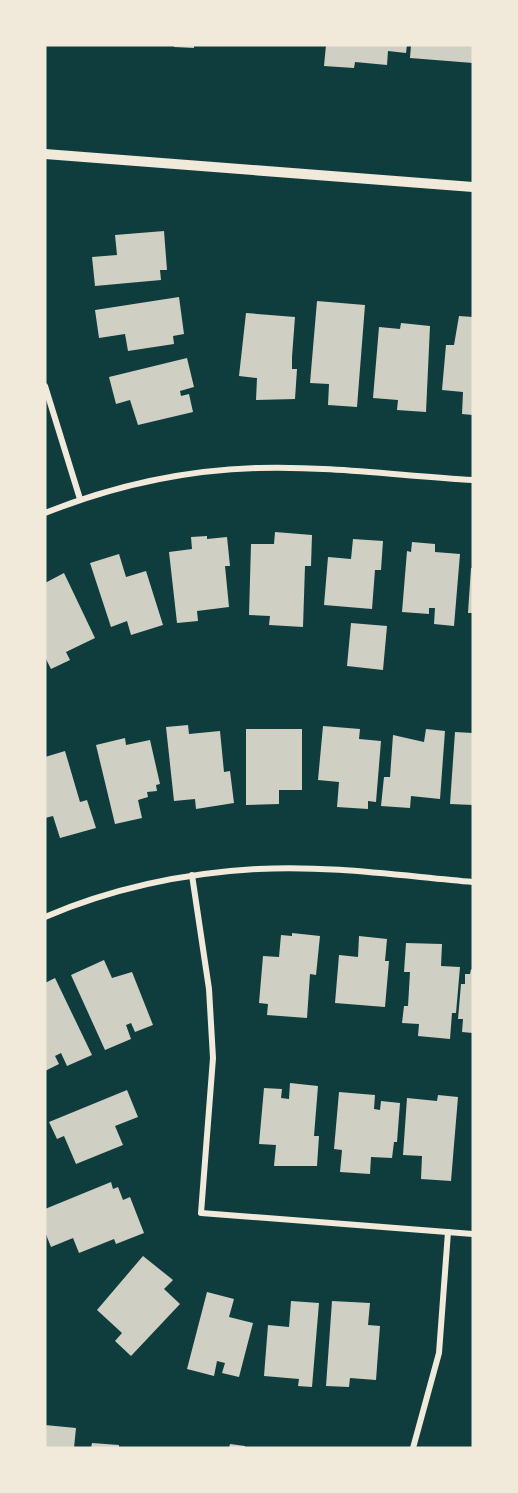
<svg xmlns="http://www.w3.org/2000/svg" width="518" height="1493" font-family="'Open Sans',sans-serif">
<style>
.building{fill:#cfcfc3}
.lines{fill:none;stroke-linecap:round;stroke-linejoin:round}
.minor{stroke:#f1e9da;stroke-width:6}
.tertiary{stroke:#f1e9da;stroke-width:10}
</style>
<rect width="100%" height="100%" fill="#0f3d3e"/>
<g class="building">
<polygon points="174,45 194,45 194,48 174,47"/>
<polygon points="326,45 407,45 406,53 388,51 387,65 355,62 354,68 324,66"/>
<polygon points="411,45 473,45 473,63 410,58"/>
<polygon points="164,231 167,270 160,270 161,280 95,286 92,257 117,255 115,235"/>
<polygon points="179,297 184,334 173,336 174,344 128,351 125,334 99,338 95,310"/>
<polygon points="317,301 365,305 357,407 328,405 329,384 310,383"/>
<polygon points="246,313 295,317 292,357 292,369 297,369 295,399 256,400 257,378 239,376"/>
<polygon points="459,316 473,317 473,415 462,414 463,392 442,390 446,345 454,345"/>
<polygon points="401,323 430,326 426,412 397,410 398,400 373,398 379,327 400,329"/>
<polygon points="187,358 194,387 180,391 181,396 189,394 193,412 138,425 130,400 116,404 109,377"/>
<polygon points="275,532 312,535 311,566 305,566 303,627 269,625 270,616 249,615 251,544 274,544"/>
<polygon points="207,536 207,539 227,537 230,566 225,566 229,607 197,611 198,621 177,623 169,552 192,549 191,537"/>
<polygon points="353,539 383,541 381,570 375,570 372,609 324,605 328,557 351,559"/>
<polygon points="412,542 435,544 435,552 460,554 454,626 434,624 435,608 429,608 429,614 402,612 407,551 411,552"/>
<polygon points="119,554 126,577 146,571 163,625 131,635 127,621 111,627 90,563"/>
<polygon points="471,568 473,568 473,613 468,613"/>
<polygon points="64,573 95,638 66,652 70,660 51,669 45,657 45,583"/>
<polygon points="351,623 387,626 383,670 347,666"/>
<polygon points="188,725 189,734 220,731 224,772 230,771 234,803 196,809 195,799 174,801 166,727"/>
<polygon points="323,726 360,729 359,739 381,741 376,802 368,801 368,809 337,807 339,782 318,780"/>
<polygon points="246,729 302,729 302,790 279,790 279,804 246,805"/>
<polygon points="426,729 445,731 440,799 411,796 410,808 381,806 384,777 390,777 393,735 424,742"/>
<polygon points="455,732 473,733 473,805 450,804"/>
<polygon points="125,738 126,745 150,740 160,784 156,785 157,791 147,792 148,797 138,800 142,818 115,824 96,745"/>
<polygon points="65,751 80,802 87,800 96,828 60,838 53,816 45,818 45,757"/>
<polygon points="292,933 320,936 316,975 310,974 307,1018 267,1015 268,1004 259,1003 263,956 279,957 281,935 292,936"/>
<polygon points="359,936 387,939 385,961 389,961 385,1007 335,1003 339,955 358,957"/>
<polygon points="406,943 442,944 441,966 460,967 456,1013 452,1013 450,1039 418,1036 419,1024 402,1023 404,1006 408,1006 410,972 404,972"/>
<polygon points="104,960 112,978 132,972 153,1025 135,1032 131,1023 126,1025 131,1039 105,1050 71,975"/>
<polygon points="471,969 473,970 473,1033 462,1032 463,1019 458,1019 461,984 465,984 465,974 470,974"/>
<polygon points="55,978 92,1055 67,1066 61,1053 55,1056 59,1064 45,1071 45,983"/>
<polygon points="290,1083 318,1086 314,1136 319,1136 317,1166 274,1166 276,1145 259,1144 264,1088 282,1089 281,1098 289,1099"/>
<polygon points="127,1090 138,1117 115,1126 123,1145 76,1164 64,1136 57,1139 49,1122"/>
<polygon points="339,1092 375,1095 374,1109 380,1110 381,1101 400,1103 397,1142 394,1142 392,1158 371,1157 370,1174 340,1172 342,1150 334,1149"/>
<polygon points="438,1095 458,1097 451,1181 421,1179 422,1156 403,1155 407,1098 437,1101"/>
<polygon points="111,1182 113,1189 118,1187 123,1200 130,1197 144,1233 116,1244 114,1239 79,1253 73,1238 51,1247 45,1232 45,1209"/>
<polygon points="143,1256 173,1280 164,1289 180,1304 131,1356 115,1341 122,1333 97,1310"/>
<polygon points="207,1292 234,1299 229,1317 253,1323 239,1377 222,1373 225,1363 217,1361 214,1376 187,1369"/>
<polygon points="291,1301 319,1303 312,1387 298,1386 299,1379 264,1376 268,1325 289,1327"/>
<polygon points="332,1301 370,1303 368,1325 380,1326 376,1380 350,1378 349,1387 326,1386"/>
<polygon points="45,1425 76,1428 74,1448 45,1448"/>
<polygon points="92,1443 119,1445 119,1448 91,1448"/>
<polygon points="230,1444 245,1446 245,1448 229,1448"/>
</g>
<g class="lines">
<g class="minor">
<polyline points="45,386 80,499"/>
<path d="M45,513C113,486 185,470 258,468C330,466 402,476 473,480"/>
<polyline points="192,875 209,989 213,1058 201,1213 473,1234"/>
<path d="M45,917C113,888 185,873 258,869C329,865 402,876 473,882"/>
<polyline points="413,1448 439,1353 448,1232"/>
</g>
<polyline class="tertiary" points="45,154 473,187"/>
</g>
<rect width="518" height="1493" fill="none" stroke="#f1e9da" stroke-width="93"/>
</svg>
